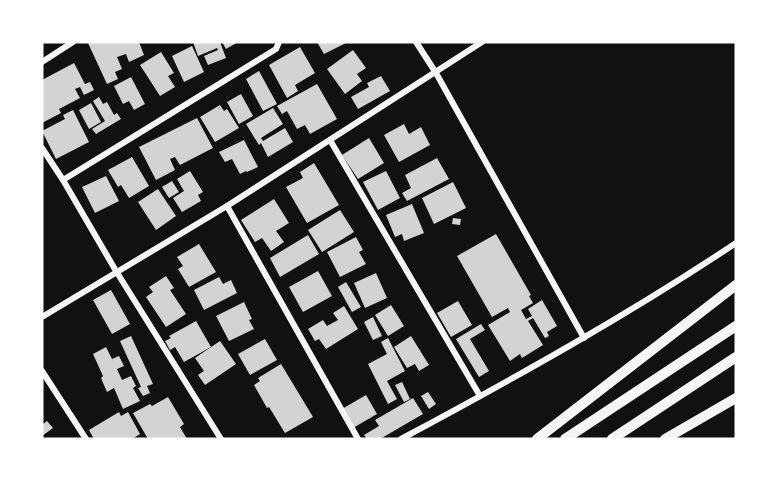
<svg xmlns="http://www.w3.org/2000/svg" width="778" height="481" font-family="'Titillium Web',sans-serif">
<style>
.building{fill:#d3d3d3}
.lines{fill:none;stroke-linecap:round;stroke-linejoin:round}
.minor{stroke:#f5f5f5;stroke-width:6}
.trunk{stroke:#f5f5f5;stroke-width:10}
</style>
<rect width="100%" height="100%" fill="#111"/>
<g class="building">
<polygon points="89,42 139,42 144,55 129,62 126,54 117,57 122,69 115,72 118,79 107,84 88,43"/>
<polygon points="193,42 220,42 226,58 208,65 204,56 218,50 217,48 198,56"/>
<polygon points="222,42 238,42 226,49"/>
<polygon points="317,42 348,42 324,54"/>
<polygon points="192,46 204,72 184,82 172,56"/>
<polygon points="300,47 315,73 295,85 298,91 287,98 269,65"/>
<polygon points="353,50 366,68 357,74 362,81 345,94 327,69"/>
<polygon points="161,52 174,73 168,76 175,87 160,96 140,65"/>
<polygon points="74,63 85,84 90,82 94,90 84,95 80,87 75,89 80,98 59,109 61,113 42,123 42,80"/>
<polygon points="259,71 277,104 263,111 246,79"/>
<polygon points="381,76 390,91 358,109 351,97 369,87 367,83"/>
<polygon points="131,77 145,104 134,110 129,101 123,104 114,86"/>
<polygon points="317,84 337,119 310,134 305,125 297,129 287,111 282,114 277,106"/>
<polygon points="241,94 253,116 239,124 227,102"/>
<polygon points="99,97 103,104 107,102 114,115 117,113 121,119 96,134 92,129 105,121 93,101"/>
<polygon points="91,103 101,122 89,129 79,110"/>
<polygon points="220,105 224,111 227,109 239,128 215,142 200,117"/>
<polygon points="273,108 283,124 261,138 263,141 285,128 293,142 268,157 261,143 259,145 246,124"/>
<polygon points="73,110 89,142 56,159 42,131 65,119 63,115"/>
<polygon points="197,118 213,148 180,165 175,157 170,159 175,170 156,180 139,147"/>
<polygon points="404,124 409,134 421,127 430,145 399,162 384,135"/>
<polygon points="369,138 384,163 358,179 342,155"/>
<polygon points="244,140 258,167 247,172 246,171 240,174 232,159 225,162 219,152"/>
<polygon points="132,157 149,186 129,198 121,185 118,187 108,170"/>
<polygon points="437,158 449,179 407,201 402,193 411,188 405,175"/>
<polygon points="314,163 339,205 307,223 286,187 303,178 300,172"/>
<polygon points="190,171 203,192 198,195 201,201 182,212 173,198 184,191 177,179"/>
<polygon points="386,171 400,198 378,210 363,182"/>
<polygon points="106,176 119,201 95,213 82,187"/>
<polygon points="172,181 179,192 169,198 162,187"/>
<polygon points="453,182 466,208 434,224 422,198"/>
<polygon points="158,189 176,216 156,230 138,202"/>
<polygon points="274,199 289,223 276,231 284,242 271,251 262,238 255,242 241,220"/>
<polygon points="412,204 424,233 404,241 402,234 395,237 386,215"/>
<polygon points="340,210 354,232 322,252 308,230"/>
<polygon points="453,218 461,219 460,225 452,224"/>
<polygon points="496,234 531,295 529,296 533,303 521,310 526,319 532,316 528,309 542,300 557,326 547,332 549,336 545,338 533,318 528,321 543,345 522,358 520,354 510,361 488,325 510,312 508,308 492,317 457,256"/>
<polygon points="308,235 319,254 280,277 270,258"/>
<polygon points="356,237 363,250 359,252 366,264 340,277 327,252"/>
<polygon points="199,244 216,272 189,287 178,269 183,266 177,257"/>
<polygon points="318,271 332,296 303,312 289,287"/>
<polygon points="376,273 387,298 365,308 354,283"/>
<polygon points="166,276 174,288 170,290 186,314 166,327 146,297 153,292 149,287"/>
<polygon points="219,277 223,284 231,280 237,293 204,310 194,290"/>
<polygon points="346,282 361,307 352,312 338,287"/>
<polygon points="111,290 130,324 112,334 93,300"/>
<polygon points="458,301 472,325 451,337 437,313"/>
<polygon points="244,302 252,319 249,320 254,329 229,341 216,316"/>
<polygon points="391,305 404,326 388,336 375,315"/>
<polygon points="344,306 358,329 326,349 319,339 315,341 308,329 323,320 327,326 338,320 333,313"/>
<polygon points="373,317 382,336 373,340 364,322"/>
<polygon points="196,321 211,347 184,362 175,347 170,350 165,341 171,338 169,336"/>
<polygon points="481,324 485,330 470,339 489,371 479,377 456,339"/>
<polygon points="131,336 153,384 147,386 150,393 143,396 138,388 141,387 120,341"/>
<polygon points="411,336 429,365 419,371 415,364 407,368 394,347"/>
<polygon points="388,338 405,371 387,381 397,399 388,404 368,364 387,354 381,342"/>
<polygon points="265,339 277,360 250,375 238,354"/>
<polygon points="220,341 236,364 205,385 198,375 204,371 195,358"/>
<polygon points="106,347 112,359 119,356 124,366 117,369 122,380 131,376 136,386 133,388 140,401 123,409 114,388 107,392 101,378 103,376 93,354"/>
<polygon points="281,364 313,417 285,433 269,407 267,408 254,385 260,381 258,378"/>
<polygon points="402,382 410,399 404,402 395,385"/>
<polygon points="428,392 436,404 429,409 421,396"/>
<polygon points="366,395 377,414 353,428 342,409"/>
<polygon points="168,397 184,424 180,427 187,439 148,439 133,413 150,404 152,406"/>
<polygon points="413,398 423,414 380,439 367,439 364,435 379,426 375,420"/>
<polygon points="119,412 121,416 128,412 140,434 132,439 94,439 89,430"/>
<polygon points="47,421 53,428 42,436 42,425"/>
</g>
<g class="lines">
<g class="minor">
<polyline points="416,42 436,73 584,338"/>
<polyline points="42,62 73,42"/>
<polyline points="330,140 480,396"/>
<polyline points="42,148 63,180 116,271 221,439"/>
<polyline points="63,180 276,49 279,42"/>
<polyline points="227,206 358,439"/>
<polyline points="42,317 227,206 482,42"/>
<polyline points="42,371 86,439"/>
<path d="M401,439C515,378 628,315 736,243"/>
</g>
<g class="trunk">
<polyline points="537,439 736,285"/>
<polyline points="565,439 736,326"/>
<polyline points="612,439 736,357"/>
<polyline points="665,439 736,398"/>
</g>
</g>
<rect width="778" height="481" fill="none" stroke="#ffffff" stroke-width="87"/>
</svg>
